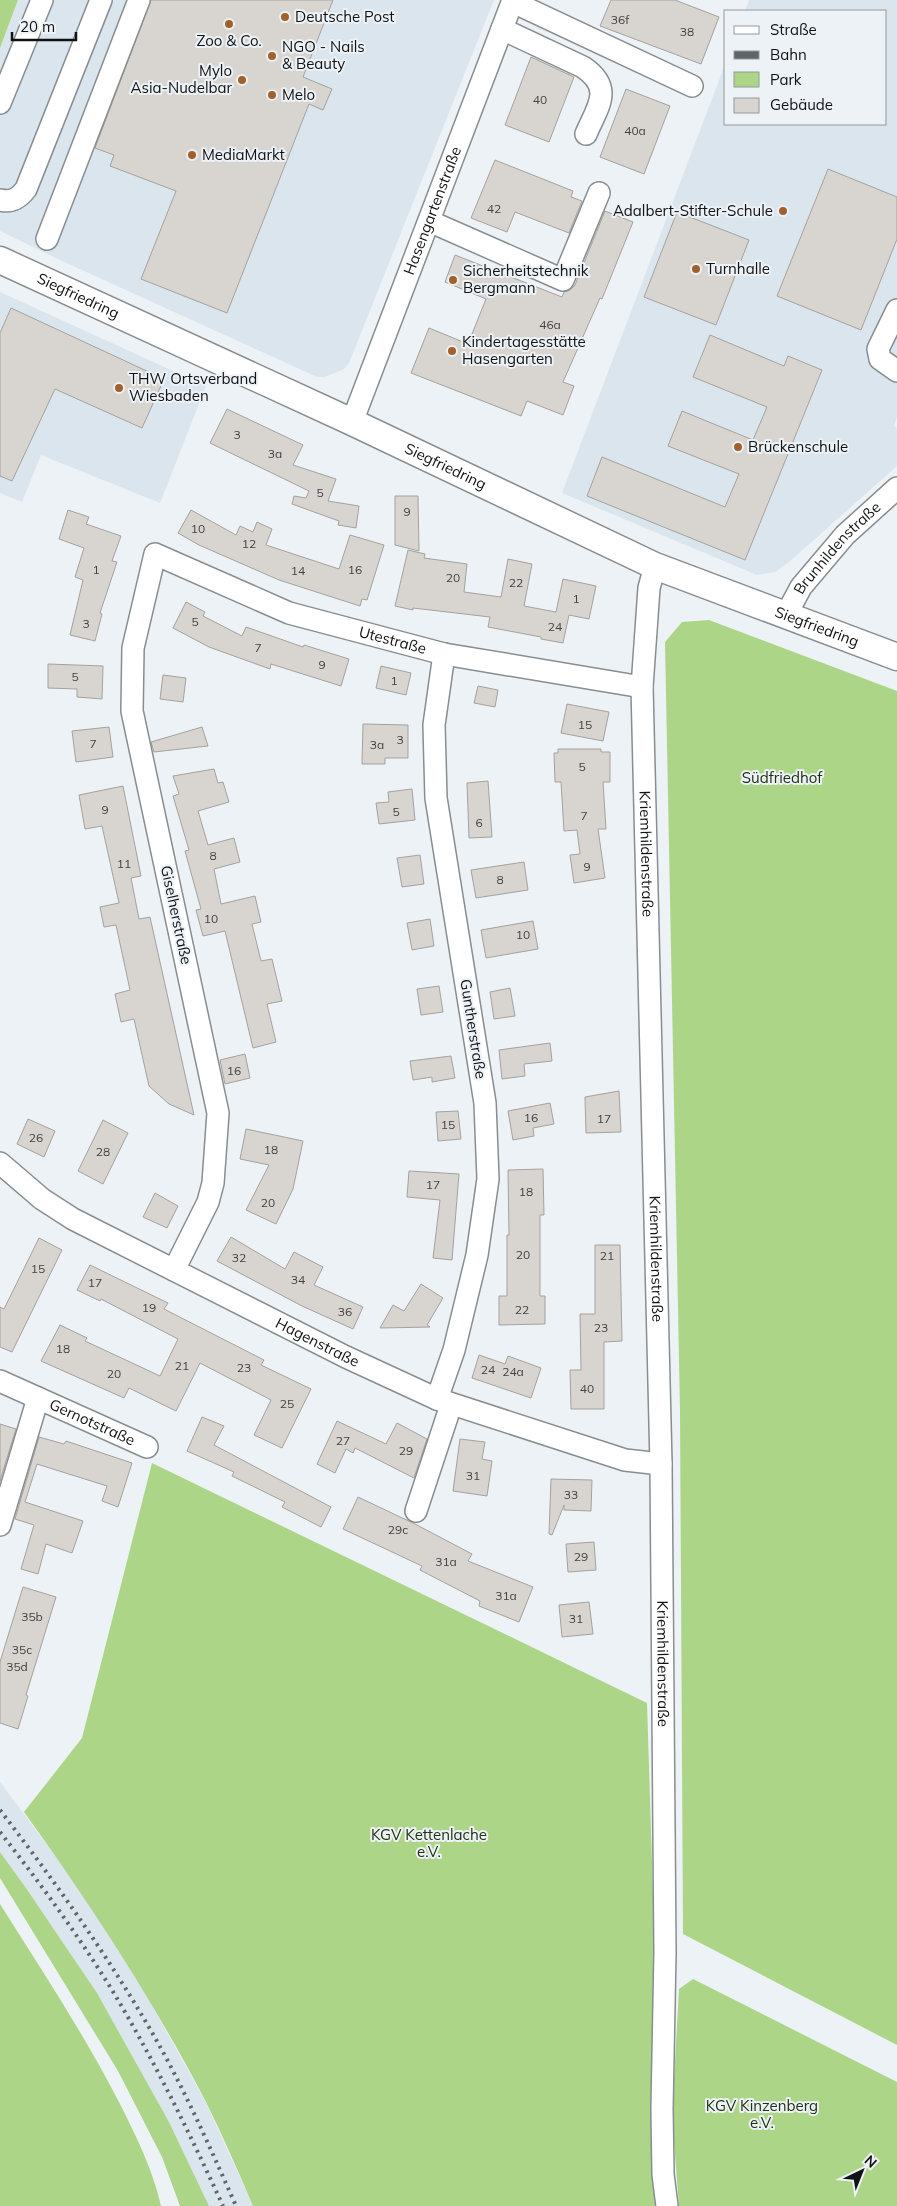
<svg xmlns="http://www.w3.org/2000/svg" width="897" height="2206" font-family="Mulish,sans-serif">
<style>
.built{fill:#dae5ee}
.green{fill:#add588}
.building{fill:#d8d4d0;stroke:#a5a19e}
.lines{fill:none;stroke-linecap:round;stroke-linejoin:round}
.minor-casing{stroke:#888d90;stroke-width:24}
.major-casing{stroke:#888d90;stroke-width:29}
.minor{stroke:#fff;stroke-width:21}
.major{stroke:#fff;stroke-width:26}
.rail{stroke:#616466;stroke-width:4;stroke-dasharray:2.5 5;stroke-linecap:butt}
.poi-dot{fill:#a2612c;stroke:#edf2f6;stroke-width:2}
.labels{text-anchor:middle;stroke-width:4;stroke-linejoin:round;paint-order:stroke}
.number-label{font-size:12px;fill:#434242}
.poi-label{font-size:15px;fill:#111213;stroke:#edf2f6;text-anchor:start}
.street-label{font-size:15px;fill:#111213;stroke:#edf2f6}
.park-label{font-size:15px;fill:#213110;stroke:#edf2f6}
</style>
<rect width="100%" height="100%" fill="#edf2f6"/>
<g class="built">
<polygon points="18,0 494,0 349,363 344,369 325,377 317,377 60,260 0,231 0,48"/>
<polygon points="749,0 897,0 897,417 894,426 897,428 897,466 789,562 775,572 757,575 562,493 726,62 726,124 886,124 886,11 745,11"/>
<polygon points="0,292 206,386 160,503 41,455 22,502 0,493"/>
<polygon points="0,1782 61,1864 133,1971 206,2103 253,2206 209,2206 169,2122 97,1993 26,1888 0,1852"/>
</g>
<g class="green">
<polygon points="0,0 18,0 0,48"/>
<polygon points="709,620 897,691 897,2045 683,1934 680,1411 665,642 682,622"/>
<path d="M152,1463L647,1703L655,1959L659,2206H253C238,2171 223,2136 206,2102C153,2000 91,1905 24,1812L82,1738Z"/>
<polygon points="0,1852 26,1888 97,1993 169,2122 209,2206 180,2206 162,2157 118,2071 0,1878"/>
<path d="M0,1904C41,1969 84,2034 120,2104C136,2136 153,2170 161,2206H0Z"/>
<polygon points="693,1979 897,2082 897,2206 679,2206 672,2116 679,1989"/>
</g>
<g class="building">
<polygon points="151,0 333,0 303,77 332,89 323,110 309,104 227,313 141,279 176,191 110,166 114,155 95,148"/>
<polygon points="611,0 675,0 719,17 701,64 600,26"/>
<polygon points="531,57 574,77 549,142 505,125"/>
<polygon points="626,89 670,106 644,174 600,157"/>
<polygon points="495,160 573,191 571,197 582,201 569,233 515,212 507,232 471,218"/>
<polygon points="828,169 897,197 897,239 861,330 777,296"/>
<polygon points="605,211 633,222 602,299 600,298 563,382 574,386 563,415 527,401 521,416 411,373 429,328 468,344 486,299 445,282 455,255 562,297 564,292 570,290 575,285"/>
<polygon points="677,212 749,240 716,325 644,297"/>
<polygon points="11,308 164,379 142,428 55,389 12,481 0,476 0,333"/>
<polygon points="710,335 784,366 788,356 822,370 745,560 587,496 602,457 725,507 739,474 668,446 682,411 753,440 767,407 693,377"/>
<polygon points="227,409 303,445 293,465 336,479 328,501 359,506 356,528 338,525 339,521 292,504 294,496 306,498 309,491 210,443"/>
<polygon points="395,496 418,496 419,551 395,545"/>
<polygon points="68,510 89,517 86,524 121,536 112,561 117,562 100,613 102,614 95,641 70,635 83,580 75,577 84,548 59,539"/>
<polygon points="191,510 236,535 240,526 253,532 257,522 272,529 266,545 339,569 350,535 384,545 367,600 362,599 360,606 279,580 199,545 178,533"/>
<polygon points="408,550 425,554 424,558 467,564 464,592 501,597 508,559 532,564 524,606 556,612 563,579 596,586 589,619 569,615 563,643 541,639 541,637 488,627 490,617 413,608 413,610 395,606"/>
<polygon points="186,602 205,612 203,616 242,636 246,627 303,647 304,645 349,659 341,686 271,664 270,669 209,647 173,628"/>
<polygon points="48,664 103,666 102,699 77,697 77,689 48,688"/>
<polygon points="381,666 411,673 406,695 376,688"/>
<polygon points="163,675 186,678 183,702 160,699"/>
<polygon points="478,686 498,690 495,707 474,703"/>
<polygon points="567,704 609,712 603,741 561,733"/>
<polygon points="363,724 408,725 408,758 385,758 385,764 362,764"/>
<polygon points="109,727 113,757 76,762 72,731"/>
<polygon points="202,727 208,746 154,752 151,742"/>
<polygon points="558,749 601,749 601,752 610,752 610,782 603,782 606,829 598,829 605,878 574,883 570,855 580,854 577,830 564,831 561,782 555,782 554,753 558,753"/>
<polygon points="214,769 218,783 223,782 229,802 198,811 208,845 234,838 240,862 214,869 221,904 255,896 261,922 252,924 261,961 272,959 282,1001 267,1004 276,1042 253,1048 225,931 203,936 196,910 201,909 185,851 189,850 173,796 179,794 173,776"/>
<polygon points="488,781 492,837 469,838 467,783"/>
<polygon points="123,786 141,876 131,878 139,919 150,917 194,1115 169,1104 149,1086 134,1019 121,1022 115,994 130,990 116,925 104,927 100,907 119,903 102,826 85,829 79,795"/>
<polygon points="412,789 415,820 379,824 376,803 389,802 388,792"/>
<polygon points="420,855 424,884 402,887 397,858"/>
<polygon points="524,862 528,890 476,898 471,870"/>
<polygon points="430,919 434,946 412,950 407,923"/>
<polygon points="533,921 538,949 486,958 481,930"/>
<polygon points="439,986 443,1012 421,1015 417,989"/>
<polygon points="510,988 515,1016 494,1019 490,992"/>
<polygon points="550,1043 552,1061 524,1064 525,1076 502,1079 499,1050"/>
<polygon points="245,1054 250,1078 225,1084 220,1060"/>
<polygon points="451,1056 455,1078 432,1082 432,1077 413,1080 410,1061"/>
<polygon points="619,1091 621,1132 586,1133 585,1097"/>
<polygon points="550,1103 554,1124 533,1128 534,1136 513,1140 508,1111"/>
<polygon points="458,1111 461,1139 438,1141 436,1112"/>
<polygon points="28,1119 55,1131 44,1157 17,1144"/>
<polygon points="103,1120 128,1133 103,1184 78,1171"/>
<polygon points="246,1129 303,1141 293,1189 276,1224 246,1210 269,1165 240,1159"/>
<polygon points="543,1169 544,1215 540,1215 540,1296 545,1296 545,1324 499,1325 499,1296 507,1296 507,1235 509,1235 508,1170"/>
<polygon points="409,1171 459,1174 452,1260 433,1258 440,1200 407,1197"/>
<polygon points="155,1193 178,1206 167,1228 143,1217"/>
<polygon points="231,1237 285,1269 294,1252 323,1267 314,1285 363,1307 353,1329 302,1306 217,1261"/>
<polygon points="39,1238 62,1250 12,1352 0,1347 0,1307 4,1309"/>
<polygon points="595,1245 620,1245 622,1341 604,1342 604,1409 571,1409 570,1370 581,1370 580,1314 595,1314"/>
<polygon points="90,1265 168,1303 164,1309 264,1360 261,1365 311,1389 282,1448 254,1435 271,1400 200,1363 176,1411 129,1388 124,1398 41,1361 60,1325 87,1338 85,1341 160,1376 178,1339 101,1299 100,1301 77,1290"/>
<polygon points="421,1284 443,1298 427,1325 430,1327 380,1328 393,1305 404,1311"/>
<polygon points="479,1355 505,1364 508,1356 541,1368 531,1398 472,1378"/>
<polygon points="202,1417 224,1426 214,1445 331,1507 321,1527 282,1507 285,1502 232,1476 234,1472 187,1451"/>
<polygon points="337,1421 386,1444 397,1423 427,1439 414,1478 355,1448 353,1453 346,1449 335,1473 317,1464"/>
<polygon points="0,1424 16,1429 0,1481"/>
<polygon points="39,1437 64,1444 66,1441 132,1463 118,1507 102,1501 107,1486 37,1464 25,1502 83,1521 72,1553 46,1544 38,1574 21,1569 34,1525 15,1519"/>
<polygon points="460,1439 485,1442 482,1459 492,1461 487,1496 453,1491"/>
<polygon points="551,1479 592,1480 591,1511 564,1510 564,1505 552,1535 549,1534"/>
<polygon points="358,1497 415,1524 472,1554 468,1561 533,1587 519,1622 479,1606 480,1601 420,1570 422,1566 343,1529"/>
<polygon points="594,1542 596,1570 568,1572 566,1544"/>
<polygon points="23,1587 56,1597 26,1695 28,1696 18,1729 0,1723 0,1662"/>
<polygon points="589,1602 593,1634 562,1637 559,1605"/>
</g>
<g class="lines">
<g class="minor-casing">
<g id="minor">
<polyline points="513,2 692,86"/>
<path d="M502,29L583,67C614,88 598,106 586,134"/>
<polyline points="0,103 42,0"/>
<path d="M0,200C12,203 19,198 26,189L101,0"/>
<polyline points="429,221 563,280 599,193"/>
<polyline points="47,239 139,0"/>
<polyline points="897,310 878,349 880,359 897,371"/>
<path id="s1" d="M352,422L513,0"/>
<path id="s2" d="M655,566L649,588L642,687L661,1464L665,1952L662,2109L663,2174L667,2206"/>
<path id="s3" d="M786,615L801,587L845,535L897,488"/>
<path id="s4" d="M0,1163L42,1199L73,1219L346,1357L437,1399L625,1460L661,1464"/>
<path id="s5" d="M174,1270L208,1202L213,1183L218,1113L132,711L133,648L155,554L289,613L444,654L642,687"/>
<path id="s6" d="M0,1381L147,1447"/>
<polyline points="437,1399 454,1350 477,1255 488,1179 485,1103 436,798 434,725 444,654"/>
<polyline points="416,1511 451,1405"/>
<polyline points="0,1525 38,1398"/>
</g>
</g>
<g class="major-casing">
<g id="major">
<path id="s7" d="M0,260L352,422L655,566L897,657"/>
</g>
</g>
<use href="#minor" class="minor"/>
<use href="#major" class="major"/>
<g class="rail">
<path d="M0,1810C59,1887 116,1967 163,2052C190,2102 213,2154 236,2206"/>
<path d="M0,1832C40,1883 78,1935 112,1990C153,2058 190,2134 223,2206"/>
</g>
</g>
<g class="poi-dot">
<circle cx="285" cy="17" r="5"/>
<circle cx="229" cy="24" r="5"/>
<circle cx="272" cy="56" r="5"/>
<circle cx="242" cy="80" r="5"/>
<circle cx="272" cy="95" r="5"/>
<circle cx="192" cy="155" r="5"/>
<circle cx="783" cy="211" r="5"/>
<circle cx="696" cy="269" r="5"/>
<circle cx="453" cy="280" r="5"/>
<circle cx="452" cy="351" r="5"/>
<circle cx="119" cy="388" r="5"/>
<circle cx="738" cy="447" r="5"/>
</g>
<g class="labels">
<g class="number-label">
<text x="620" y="24">36f</text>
<text x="687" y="36">38</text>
<text x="540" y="104">40</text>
<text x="635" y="135">40a</text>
<text x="494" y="213">42</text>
<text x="550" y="329">46a</text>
<text x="237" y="439">3</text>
<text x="275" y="458">3a</text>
<text x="320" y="497">5</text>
<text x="407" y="516">9</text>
<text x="198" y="533">10</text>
<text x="249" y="548">12</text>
<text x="96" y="574">1</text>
<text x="355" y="574">16</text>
<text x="298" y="575">14</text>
<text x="453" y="582">20</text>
<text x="516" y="587">22</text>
<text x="576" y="603">1</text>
<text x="195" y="626">5</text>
<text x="86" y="628">3</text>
<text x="555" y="631">24</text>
<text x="258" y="652">7</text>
<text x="322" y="669">9</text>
<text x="75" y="681">5</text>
<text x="394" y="685">1</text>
<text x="585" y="729">15</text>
<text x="400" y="744">3</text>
<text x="93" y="748">7</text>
<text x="377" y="749">3a</text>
<text x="582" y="771">5</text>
<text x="105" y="814">9</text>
<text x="396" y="816">5</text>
<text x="584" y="820">7</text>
<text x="479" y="827">6</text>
<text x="213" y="860">8</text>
<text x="124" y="868">11</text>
<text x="587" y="871">9</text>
<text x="500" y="884">8</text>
<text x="211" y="923">10</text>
<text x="523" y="939">10</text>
<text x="234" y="1075">16</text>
<text x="531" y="1122">16</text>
<text x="604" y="1123">17</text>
<text x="448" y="1129">15</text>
<text x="36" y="1142">26</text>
<text x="271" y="1154">18</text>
<text x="103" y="1156">28</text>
<text x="433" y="1189">17</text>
<text x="526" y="1196">18</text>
<text x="268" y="1207">20</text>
<text x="523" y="1259">20</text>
<text x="607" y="1260">21</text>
<text x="239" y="1262">32</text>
<text x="38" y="1273">15</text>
<text x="298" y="1284">34</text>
<text x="95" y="1287">17</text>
<text x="149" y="1312">19</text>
<text x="522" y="1314">22</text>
<text x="345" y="1316">36</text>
<text x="601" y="1332">23</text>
<text x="63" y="1353">18</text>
<text x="182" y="1370">21</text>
<text x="244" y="1372">23</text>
<text x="488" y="1374">24</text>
<text x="513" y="1376">24a</text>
<text x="114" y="1378">20</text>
<text x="587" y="1393">40</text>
<text x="287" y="1408">25</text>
<text x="343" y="1445">27</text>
<text x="406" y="1455">29</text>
<text x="473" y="1480">31</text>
<text x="571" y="1499">33</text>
<text x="398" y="1534">29c</text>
<text x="581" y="1561">29</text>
<text x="446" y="1566">31a</text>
<text x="506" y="1600">31a</text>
<text x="32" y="1621">35b</text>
<text x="576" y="1623">31</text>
<text x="22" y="1654">35c</text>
<text x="17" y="1671">35d</text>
</g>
<g class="poi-label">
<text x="295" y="22">Deutsche Post</text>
<text x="229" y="46" text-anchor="middle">Zoo &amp; Co.</text>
<text x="282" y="52">NGO - Nails<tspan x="282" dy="17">&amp; Beauty</tspan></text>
<text x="232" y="76" text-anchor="end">Mylo<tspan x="232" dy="17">Asia-Nudelbar</tspan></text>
<text x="282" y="100">Melo</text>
<text x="202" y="160">MediaMarkt</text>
<text x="773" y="216" text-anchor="end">Adalbert-Stifter-Schule</text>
<text x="706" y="274">Turnhalle</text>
<text x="463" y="276">Sicherheitstechnik<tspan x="463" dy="17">Bergmann</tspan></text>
<text x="462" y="347">Kindertagesstätte<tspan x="462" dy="17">Hasengarten</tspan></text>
<text x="129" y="384">THW Ortsverband<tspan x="129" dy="17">Wiesbaden</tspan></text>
<text x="748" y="452">Brückenschule</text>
</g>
<g class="street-label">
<text dy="5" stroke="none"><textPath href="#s1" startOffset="226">Hasengartenstraße</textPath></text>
<text dy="5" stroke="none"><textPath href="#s7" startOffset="86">Siegfriedring</textPath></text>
<text dy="5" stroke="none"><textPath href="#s7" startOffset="491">Siegfriedring</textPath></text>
<text dy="5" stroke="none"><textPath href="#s3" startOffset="85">Brunhildenstraße</textPath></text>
<text dy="5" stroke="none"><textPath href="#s7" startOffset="896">Siegfriedring</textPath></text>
<text dy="5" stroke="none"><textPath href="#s5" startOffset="990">Utestraße</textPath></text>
<text dy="5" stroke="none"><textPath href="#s2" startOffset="289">Kriemhildenstraße</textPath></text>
<text transform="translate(176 915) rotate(78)" y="5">Giselherstraße</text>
<text transform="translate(473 1029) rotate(81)" y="5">Guntherstraße</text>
<text dy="5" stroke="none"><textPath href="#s2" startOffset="694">Kriemhildenstraße</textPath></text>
<text dy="5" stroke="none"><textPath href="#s4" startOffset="366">Hagenstraße</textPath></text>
<text dy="5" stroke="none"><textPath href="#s6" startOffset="101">Gernotstraße</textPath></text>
<text dy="5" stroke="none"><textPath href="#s2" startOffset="1099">Kriemhildenstraße</textPath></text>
</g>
<g class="park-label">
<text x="782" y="783">Südfriedhof</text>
<text x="429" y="1840">KGV Kettenlache<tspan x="429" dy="17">e.V.</tspan></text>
<text x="762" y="2111">KGV Kinzenberg<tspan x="762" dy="17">e.V.</tspan></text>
</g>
</g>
<rect x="724" y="10" width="162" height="115" fill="#edf2f6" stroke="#95989b"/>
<rect x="734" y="26" width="25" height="8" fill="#ffffff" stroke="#95989b"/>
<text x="770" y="35" font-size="15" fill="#111213">Straße</text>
<rect x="734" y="51" width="25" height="8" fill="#616466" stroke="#95989b"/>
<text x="770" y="60" font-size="15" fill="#111213">Bahn</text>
<rect x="734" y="72" width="25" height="15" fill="#add588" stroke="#95989b"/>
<text x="770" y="85" font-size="15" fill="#111213">Park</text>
<rect x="734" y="98" width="25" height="15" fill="#d8d4d0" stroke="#95989b"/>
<text x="770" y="110" font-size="15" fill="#111213">Gebäude</text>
<g transform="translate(862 2171) rotate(43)" stroke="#edf2f6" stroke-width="4" paint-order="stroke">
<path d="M0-4L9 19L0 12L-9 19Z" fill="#111213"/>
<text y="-8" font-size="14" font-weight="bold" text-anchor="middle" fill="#111213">N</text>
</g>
<path d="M12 32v8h64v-8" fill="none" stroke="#111213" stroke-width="2.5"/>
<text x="20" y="32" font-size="15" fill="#111213" stroke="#edf2f6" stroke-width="4" paint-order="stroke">20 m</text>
</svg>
